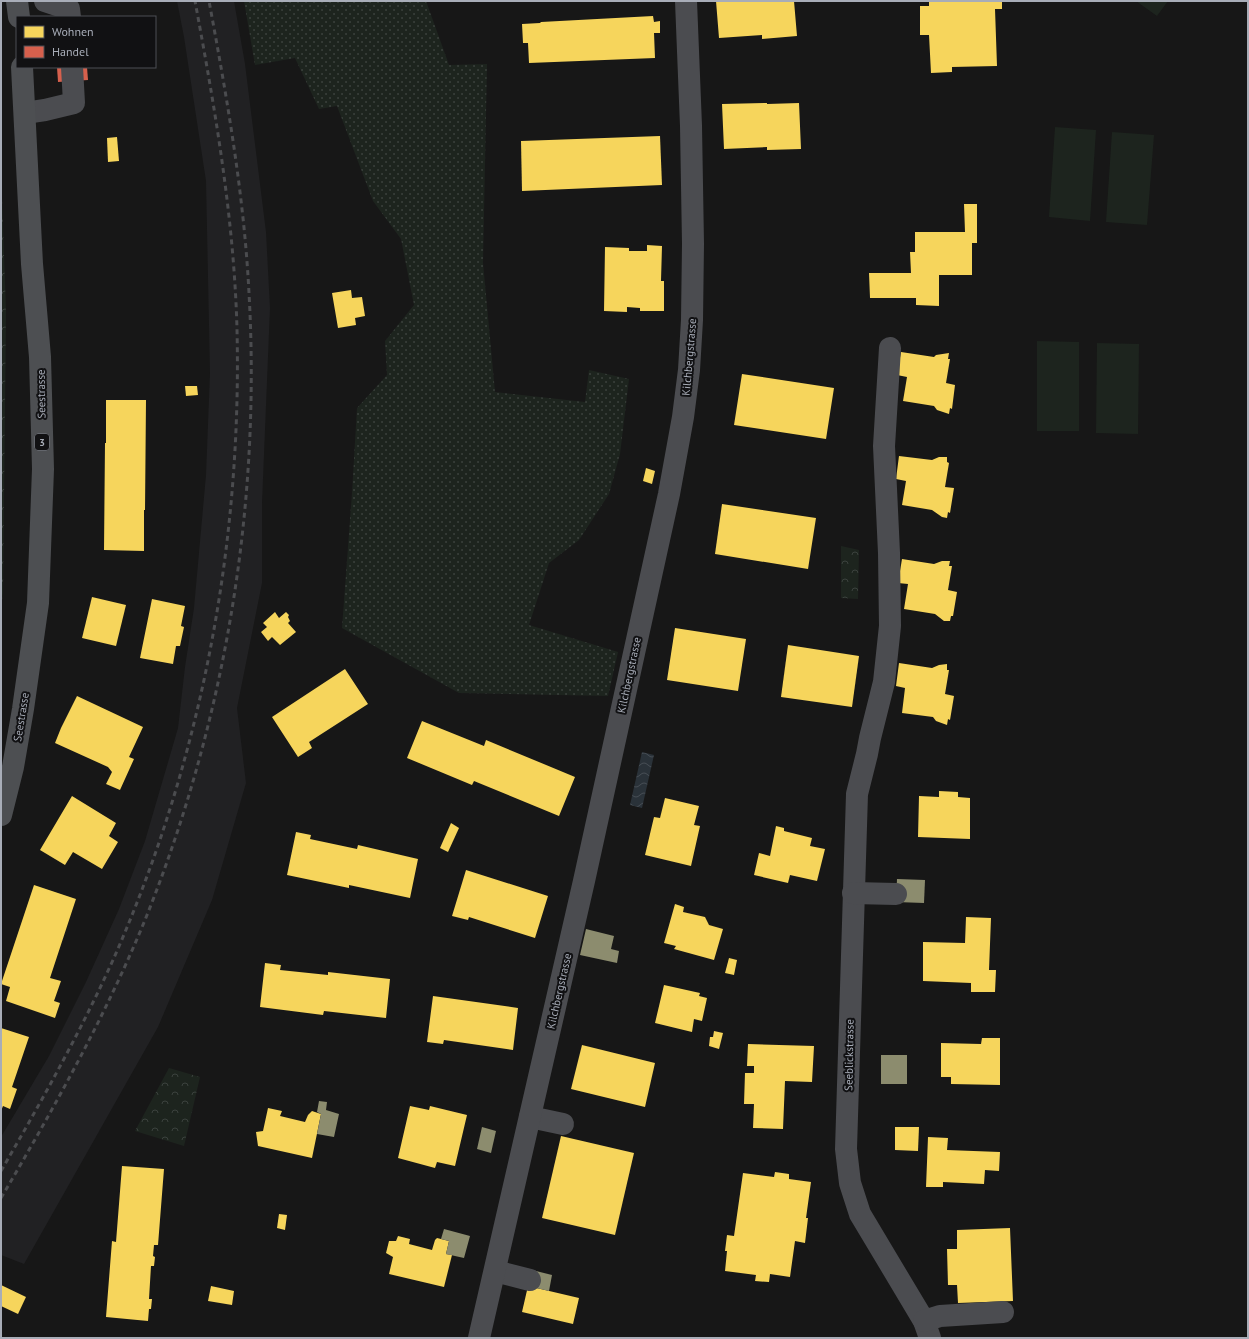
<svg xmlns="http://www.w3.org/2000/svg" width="1249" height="1339" font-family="'PT Sans',sans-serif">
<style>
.built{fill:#212123}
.grass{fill:url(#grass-dots)}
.forest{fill:url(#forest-crowns)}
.pitch{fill:#1d241e}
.water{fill:url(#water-waves)}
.homes{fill:#f6d55c}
.shops{fill:#d6604d}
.industry{fill:#8c8c6e}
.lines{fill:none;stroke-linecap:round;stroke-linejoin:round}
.minor{stroke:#4b4c50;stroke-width:22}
.major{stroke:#4d4f52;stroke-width:22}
.rail{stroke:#4b4c4f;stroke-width:3;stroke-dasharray:5 4;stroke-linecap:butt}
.labels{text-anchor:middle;stroke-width:4;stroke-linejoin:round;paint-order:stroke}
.shield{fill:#111113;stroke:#7b7e86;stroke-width:1}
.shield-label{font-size:10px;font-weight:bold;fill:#a8adb8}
.street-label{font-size:11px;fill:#a8adb8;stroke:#111113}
</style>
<defs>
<pattern id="grass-dots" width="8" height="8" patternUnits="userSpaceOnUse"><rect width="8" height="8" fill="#1d241e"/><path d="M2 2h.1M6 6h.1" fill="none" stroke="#3b413d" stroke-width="1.8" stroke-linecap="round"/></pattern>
<pattern id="forest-crowns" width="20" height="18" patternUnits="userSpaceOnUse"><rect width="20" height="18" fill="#1d241e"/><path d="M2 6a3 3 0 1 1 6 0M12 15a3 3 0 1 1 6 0" fill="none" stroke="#3b413d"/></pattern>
<pattern id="water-waves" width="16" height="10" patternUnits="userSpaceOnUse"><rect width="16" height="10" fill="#2a3239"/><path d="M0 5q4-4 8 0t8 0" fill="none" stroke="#464d54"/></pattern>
</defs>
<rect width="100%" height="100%" fill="#171717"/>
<polygon class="built" points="177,1 234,1 245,64 266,232 270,308 262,503 262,583 237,708 246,783 212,900 158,1027 24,1264 1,1255 1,1137 49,1056 86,982 119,909 145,841 178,728 185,667 194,608 206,475 210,373 206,181 184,37"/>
<polygon class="grass" points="244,1 426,1 449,65 487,64 483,263 495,392 585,402 589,370 629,379 620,454 609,494 579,540 549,563 529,625 618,652 608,696 459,693 342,628 352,493 357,408 387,375 385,341 414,305 401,239 373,201 337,106 319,109 295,58 255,65"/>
<g class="forest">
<polygon points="1,168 6,312 3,593 1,607"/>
<polygon points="841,546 859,550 858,599 841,598"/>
<polygon points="169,1068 200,1077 184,1146 135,1131"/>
</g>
<g class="pitch">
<polygon points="1136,1 1168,1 1157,16"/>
<polygon points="1055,127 1096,130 1090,221 1049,217"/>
<polygon points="1112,132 1154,135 1147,225 1106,222"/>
<polygon points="1037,341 1079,342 1079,431 1037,431"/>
<polygon points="1097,343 1139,344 1138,434 1096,433"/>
</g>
<polygon class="water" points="642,752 654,755 642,808 630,805"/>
<g class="homes">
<polygon points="716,1 794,1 797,36 762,39 762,35 719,38"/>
<polygon points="929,1 1002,1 1002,9 995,9 997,66 952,67 952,72 931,73 929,35 920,35 920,6 929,6"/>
<polygon points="653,16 654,22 660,21 660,33 654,33 655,58 529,63 528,43 523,43 522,24 540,23 541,22"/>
<polygon points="767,103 767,104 799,103 801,149 767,150 767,147 724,149 722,104"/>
<polygon points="660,136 662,185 522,191 521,141"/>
<polygon points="117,137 119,161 108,162 107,138"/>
<polygon points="964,204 977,204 977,243 972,243 972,275 939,275 939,306 916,305 916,298 870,298 869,273 911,273 910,252 915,252 915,232 965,232"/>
<polygon points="647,245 662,246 661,281 664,281 664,311 640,311 640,308 627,307 627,312 604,311 605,247 629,248 629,251 647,251"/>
<polygon points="351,290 352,298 362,297 365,316 355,318 356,325 338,328 332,293"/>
<polygon points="901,352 934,357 936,355 949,353 948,359 950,359 946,383 955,385 952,409 950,408 949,414 937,410 934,406 903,401 907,377 897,375"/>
<polygon points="742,374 834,388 826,439 734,425"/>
<polygon points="185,386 197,386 198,395 186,396"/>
<polygon points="106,400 146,400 145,510 144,510 144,551 104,550 105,443 106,443"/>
<polygon points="899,456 932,460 939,457 947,457 947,462 949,463 945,487 954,488 950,513 948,512 947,518 942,517 932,510 902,505 906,481 896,479"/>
<polygon points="646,468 655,471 652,484 643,481"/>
<polygon points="722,504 816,518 808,569 715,554"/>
<polygon points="902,559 934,564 942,561 950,561 949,566 952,566 948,590 957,592 953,616 951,616 950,621 944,621 935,614 904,609 908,584 898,583"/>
<polygon points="92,597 126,605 116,646 82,638"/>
<polygon points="152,599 185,606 181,626 184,627 180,646 176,646 173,664 140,658"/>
<polygon points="275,612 279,618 286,612 289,615 288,617 290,621 288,623 296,632 280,645 272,637 268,641 261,632 267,627 263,623"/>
<polygon points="675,628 746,639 738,691 667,680"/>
<polygon points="788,645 859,656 852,707 781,697"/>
<polygon points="899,663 932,668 939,665 947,664 947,670 949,670 945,694 954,696 950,720 948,719 947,725 936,721 933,717 902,713 905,688 896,686"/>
<polygon points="345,669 368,704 309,742 312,748 298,757 272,717"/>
<polygon points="77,696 143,727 129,757 134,759 120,790 106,784 112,772 108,767 55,743 61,728"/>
<polygon points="422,721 484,746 486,740 575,777 559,816 474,781 472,785 407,758"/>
<polygon points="939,791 958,792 958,797 970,798 970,839 918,837 919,796 939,797"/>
<polygon points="72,796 116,823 109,836 118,842 102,869 73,852 65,865 40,850"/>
<polygon points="665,798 699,806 694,825 700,826 691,866 645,855 654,817 660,818"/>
<polygon points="451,823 459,828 448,852 440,848"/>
<polygon points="776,826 784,828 784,831 812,838 810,846 825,849 817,881 790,875 788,883 754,875 759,853 770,856"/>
<polygon points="296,832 311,835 310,839 357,849 358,845 418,859 410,898 349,885 349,888 287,875"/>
<polygon points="466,870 548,896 535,938 469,917 468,920 452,916"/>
<polygon points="34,885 76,899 50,978 61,981 54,1001 60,1003 55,1018 6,1001 10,987 1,984"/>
<polygon points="675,904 684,907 683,912 705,917 709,925 723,929 714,960 674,949 676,946 664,943"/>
<polygon points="966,917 991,918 989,970 996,970 995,992 971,992 971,983 923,981 923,942 965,943"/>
<polygon points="729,958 737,960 734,975 725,973"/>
<polygon points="265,963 281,965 280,970 328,975 328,972 390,979 386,1018 324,1011 323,1015 260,1007"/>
<polygon points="664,985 700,993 699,996 707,998 702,1021 694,1019 692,1032 655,1023"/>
<polygon points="433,996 518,1008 513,1050 444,1040 443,1044 427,1042"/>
<polygon points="1,1028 29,1037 12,1087 17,1089 10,1109 3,1106 1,1111"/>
<polygon points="714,1031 723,1033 719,1049 709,1046 710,1037 713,1037"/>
<polygon points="982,1038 1000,1038 1000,1085 951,1084 951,1077 941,1077 941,1043 981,1044"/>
<polygon points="748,1044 814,1046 812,1082 785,1081 783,1129 753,1128 754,1104 744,1104 745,1073 754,1073 754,1066 747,1066"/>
<polygon points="582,1045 655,1063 645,1107 571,1089"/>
<polygon points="410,1106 429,1110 430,1106 467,1115 455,1166 437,1162 435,1168 398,1158"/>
<polygon points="268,1108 282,1111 280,1116 305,1122 308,1115 312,1111 321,1114 312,1158 258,1146 256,1132 263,1131"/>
<polygon points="895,1127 919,1127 918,1151 895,1150"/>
<polygon points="561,1136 634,1153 615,1235 542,1218"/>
<polygon points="928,1137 948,1138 947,1150 1000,1152 999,1171 985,1170 984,1184 943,1182 943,1187 926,1187"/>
<polygon points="122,1166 164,1169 158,1245 154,1245 153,1256 155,1257 154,1266 151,1266 149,1299 152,1299 151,1309 149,1309 148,1321 106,1317 112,1241 116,1242"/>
<polygon points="775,1172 789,1174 789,1179 811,1182 806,1218 808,1218 805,1243 795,1241 790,1277 770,1274 769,1282 755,1281 756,1275 725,1271 727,1251 725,1251 727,1235 734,1236 743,1173 774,1177"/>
<polygon points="279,1214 287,1215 285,1230 277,1228"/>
<polygon points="1010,1228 1013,1301 958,1303 957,1285 948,1285 947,1249 957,1249 957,1230"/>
<polygon points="398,1236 410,1239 409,1244 432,1250 435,1240 437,1238 449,1241 446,1254 452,1255 444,1287 389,1274 393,1257 386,1253 389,1241 396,1241"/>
<polygon points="1,1285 26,1297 18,1314 1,1306"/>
<polygon points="211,1286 234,1291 232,1305 208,1301"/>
<polygon points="528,1286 579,1298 573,1324 522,1312"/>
</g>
<polygon class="shops" points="57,67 87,67 88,80 58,82"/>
<g class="industry">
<polygon points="897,879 925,880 924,903 896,902"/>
<polygon points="586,929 614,936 611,949 619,951 617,963 580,955"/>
<rect x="881" y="1055" width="26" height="29"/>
<polygon points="319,1101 327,1102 326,1110 339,1114 334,1137 317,1134 321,1114 317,1112"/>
<polygon points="482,1127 496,1131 491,1153 477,1149"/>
<polygon points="444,1229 470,1236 464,1258 446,1254 449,1241 441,1239"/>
<polygon points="532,1270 552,1275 549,1291 528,1286"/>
</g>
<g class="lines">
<g class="minor">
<polyline points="45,1 69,9 70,17"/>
<polyline points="25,113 45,110 74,103 72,67"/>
<polyline points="890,348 884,446 889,553 890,626 884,682 870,738 867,754 857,794 846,1149 850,1183 860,1214 924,1321 930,1338"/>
<polyline points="853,893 896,894"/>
<polyline points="530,1117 563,1124"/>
<polyline points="495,1271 530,1280"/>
<polyline points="924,1321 940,1316 1003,1312"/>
<polyline points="479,1338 584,881 669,494 683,417 689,370 692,320 693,244 691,126 686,1"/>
</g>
<g class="major">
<polyline points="17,1 19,17"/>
<polyline points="1,815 13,767 23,709 38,603 43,469 40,357 32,264 22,67"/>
</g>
<g class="rail">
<path d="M1,1171C41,1102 80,1033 113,960C201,762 242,545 237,329C234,218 215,109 195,1"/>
<path d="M1,1198C54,1108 105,1017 145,920C225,722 261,506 249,293C244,195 227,98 209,1"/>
</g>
</g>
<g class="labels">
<rect class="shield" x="35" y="434" width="14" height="16" rx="3"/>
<g class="shield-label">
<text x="42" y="446">3</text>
</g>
<g class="street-label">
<text transform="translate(689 357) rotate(-85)" y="4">Kilchbergstrasse</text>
<text transform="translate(41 394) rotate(-91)" y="4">Seestrasse</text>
<text transform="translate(629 675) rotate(-78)" y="4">Kilchbergstrasse</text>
<text transform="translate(21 717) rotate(-81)" y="4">Seestrasse</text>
<text transform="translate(559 991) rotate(-77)" y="4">Kilchbergstrasse</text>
<text transform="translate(849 1055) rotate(-89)" y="4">Seeblickstrasse</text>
</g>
</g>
<rect width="1249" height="1339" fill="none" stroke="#a8adb8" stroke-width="4"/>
<rect x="16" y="16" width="140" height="52" fill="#111113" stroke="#4d4f55"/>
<rect x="24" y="26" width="20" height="12" fill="#f6d55c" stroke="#4d4f55"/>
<text x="52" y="36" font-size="12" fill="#a8adb8">Wohnen</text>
<rect x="24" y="46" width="20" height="12" fill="#d6604d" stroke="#4d4f55"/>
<text x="52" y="56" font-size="12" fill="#a8adb8">Handel</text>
</svg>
